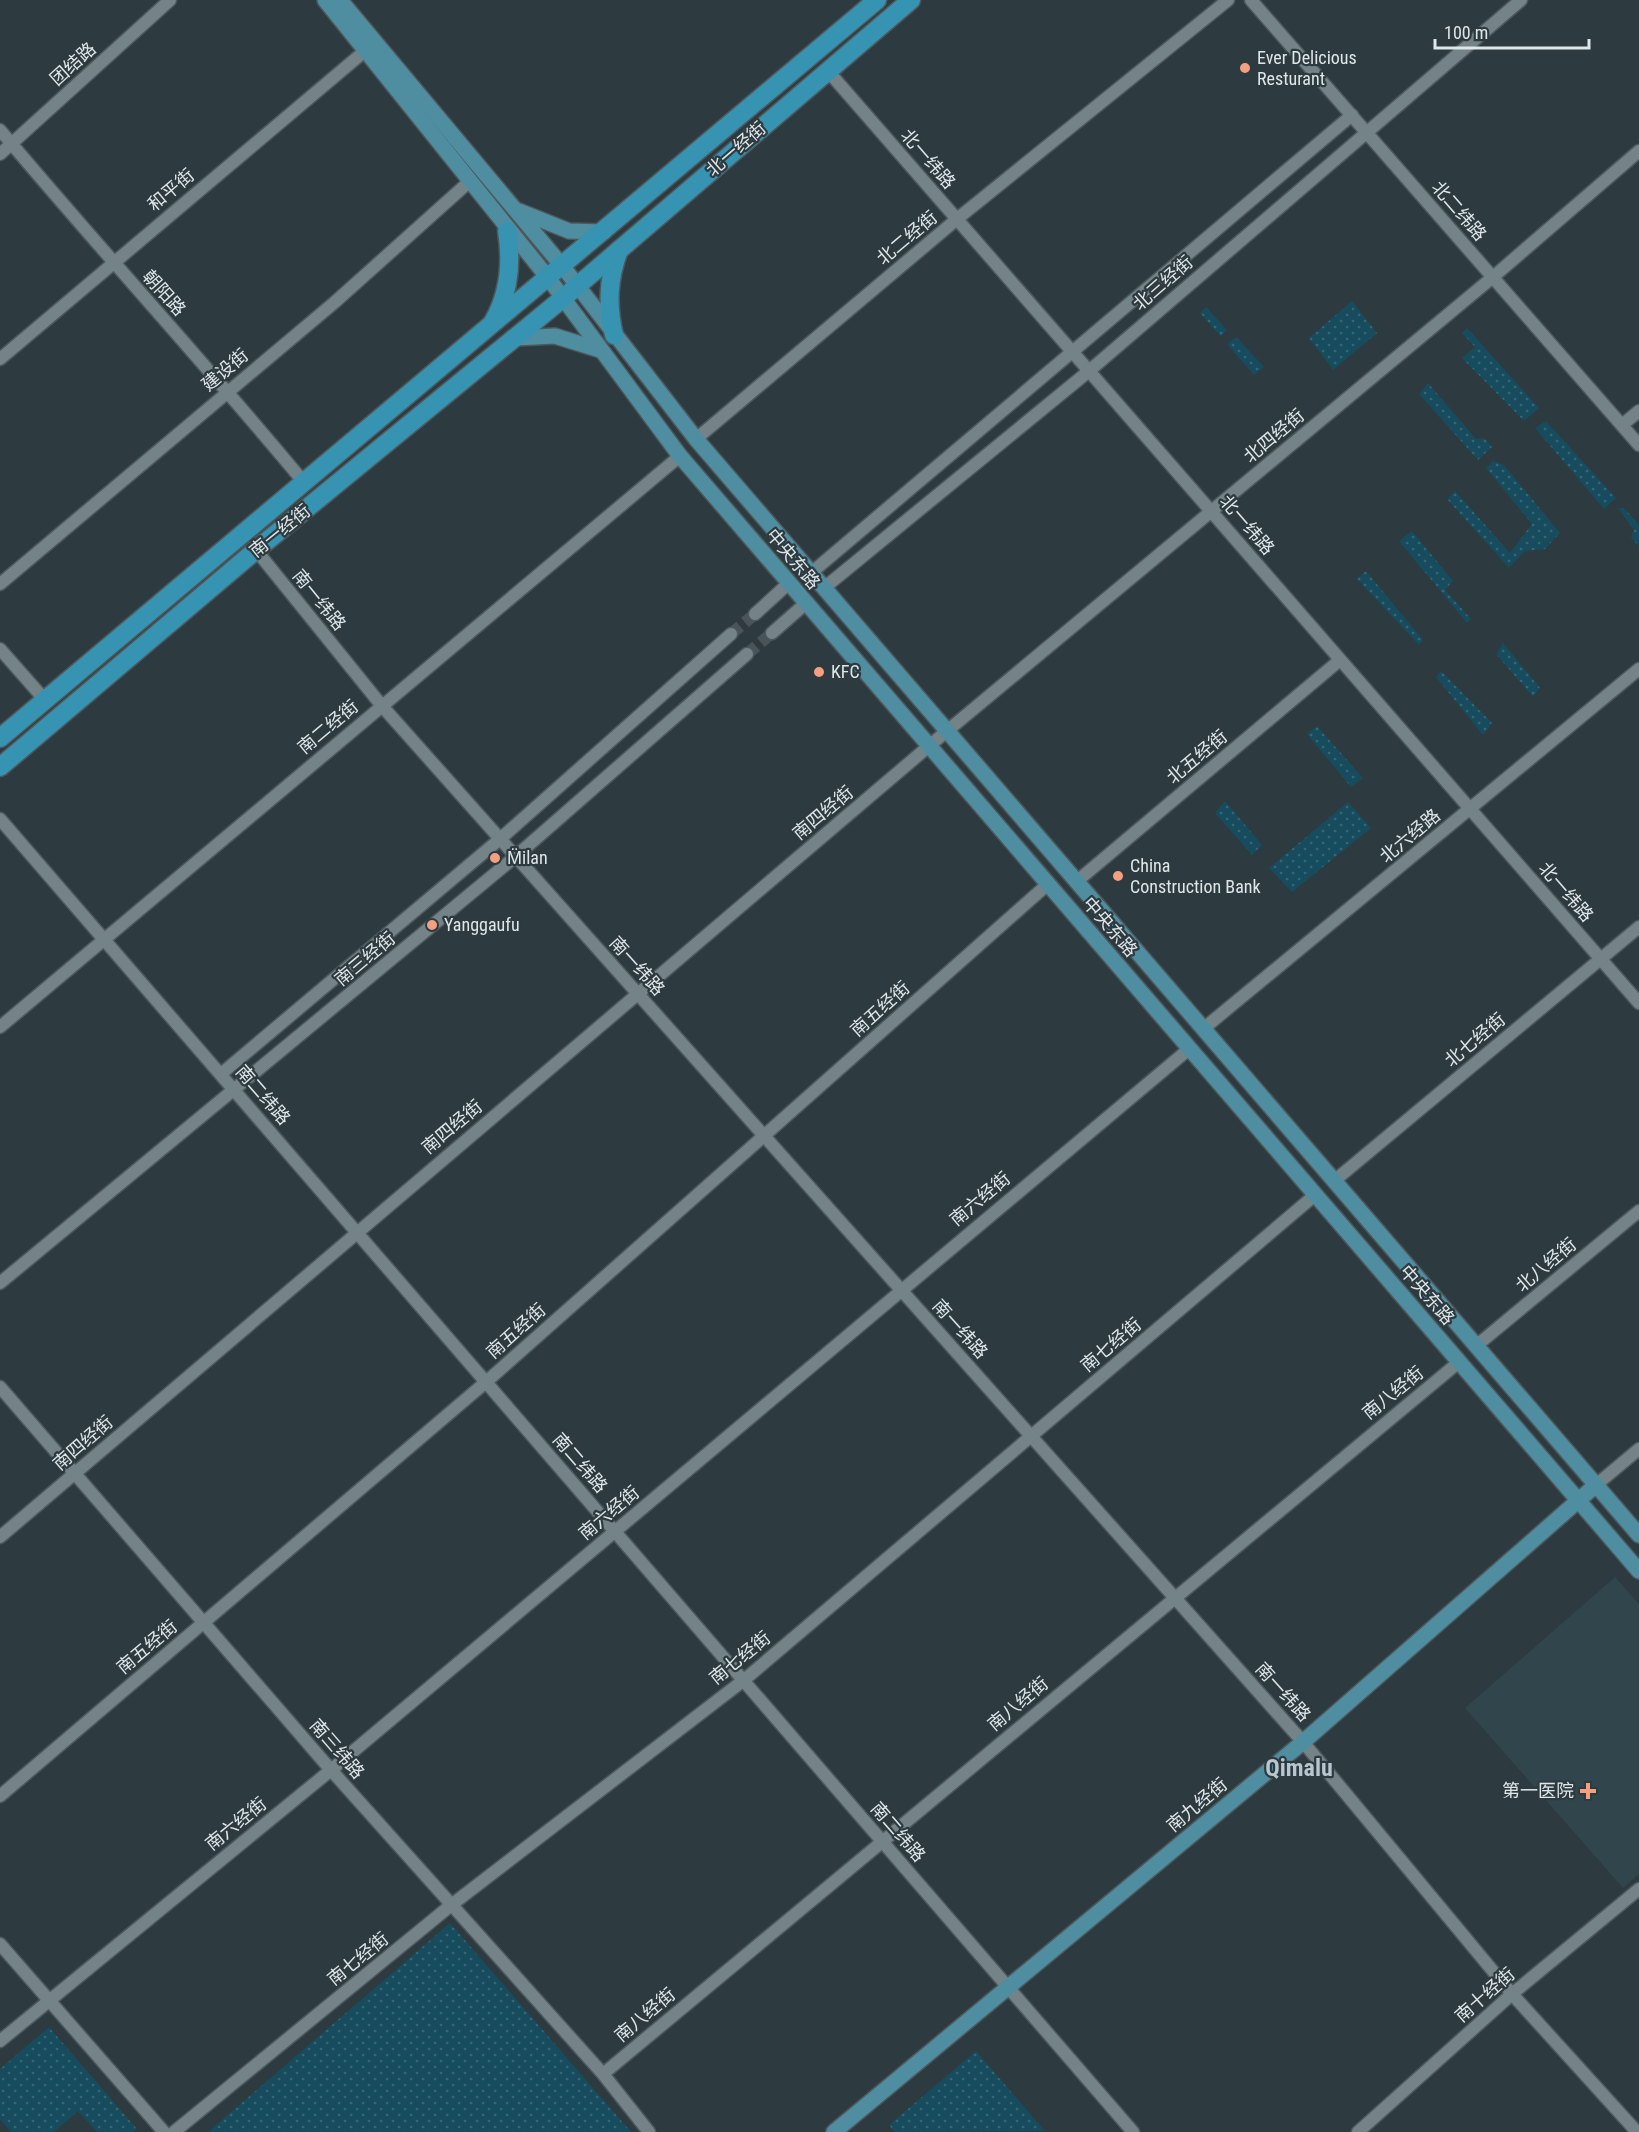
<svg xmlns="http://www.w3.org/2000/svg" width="1639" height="2132" font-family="'Roboto Condensed','Noto Sans SC',sans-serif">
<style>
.built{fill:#31454d}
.green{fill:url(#green-dots)}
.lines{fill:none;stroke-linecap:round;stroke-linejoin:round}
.minor-tunnel{stroke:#485458;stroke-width:12;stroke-dasharray:12 6;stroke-linecap:butt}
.minor-casing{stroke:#4d585c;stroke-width:15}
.major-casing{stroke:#4d585c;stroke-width:18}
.highway-casing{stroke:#4d585c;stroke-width:21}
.minor{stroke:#748388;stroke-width:12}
.major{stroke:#4f8da1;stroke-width:15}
.highway{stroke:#3693b1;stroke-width:18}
.poi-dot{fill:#f2a07f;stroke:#2d3a3f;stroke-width:2}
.labels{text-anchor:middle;stroke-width:4.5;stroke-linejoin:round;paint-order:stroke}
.poi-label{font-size:18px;fill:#dee6e9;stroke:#2d3a3f;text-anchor:start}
.street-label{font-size:18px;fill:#dee6e9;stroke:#2d3a3f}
.district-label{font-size:24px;font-weight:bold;fill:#b7c7cd;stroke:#2d3a3f}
</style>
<defs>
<pattern id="green-dots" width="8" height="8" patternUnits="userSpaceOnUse" patternTransform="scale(1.5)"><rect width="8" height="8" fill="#164c5d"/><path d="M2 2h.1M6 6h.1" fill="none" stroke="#376674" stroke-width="1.8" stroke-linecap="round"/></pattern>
</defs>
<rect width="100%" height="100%" fill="#2d3a3f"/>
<polygon class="built" points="1615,1577 1639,1604 1639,1874 1623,1888 1465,1708"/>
<g class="green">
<polygon points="1352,301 1377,333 1333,370 1309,338"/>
<polygon points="1206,307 1227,330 1221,337 1200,313"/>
<polygon points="1467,328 1539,408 1524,421 1462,358 1475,347 1462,333"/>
<polygon points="1236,337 1264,367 1254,375 1227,344"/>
<polygon points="1428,383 1476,439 1484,438 1492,447 1478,460 1419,394"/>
<polygon points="1546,421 1616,498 1604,509 1535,428"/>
<polygon points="1493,461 1504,465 1560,533 1545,549 1525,551 1509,568 1447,499 1455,491 1510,553 1532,524 1486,468"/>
<polygon points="1618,508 1624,508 1639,525 1639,547 1631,537 1634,530"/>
<polygon points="1412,531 1453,581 1445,590 1471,619 1467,623 1399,541"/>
<polygon points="1366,571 1423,640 1419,645 1357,579"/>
<polygon points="1503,643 1540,688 1533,697 1496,654"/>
<polygon points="1441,671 1492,723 1483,735 1436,677"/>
<polygon points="1317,726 1363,778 1351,787 1307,734"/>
<polygon points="1225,801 1262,845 1252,855 1215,813"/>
<polygon points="1348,802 1371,828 1292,892 1269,868"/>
<polygon points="450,1923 631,2132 208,2132"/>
<polygon points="49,2027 137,2129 133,2132 97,2132 78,2111 54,2132 11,2132 0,2119 0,2069"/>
<polygon points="976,2051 1045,2131 895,2132 889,2125"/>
</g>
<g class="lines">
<g class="minor-tunnel">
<polyline points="731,634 755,614"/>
<polyline points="747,654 772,633"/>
</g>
<g class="minor-casing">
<g id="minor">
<polyline points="1251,0 1639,445"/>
<polyline points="828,71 1639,1003"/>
<path d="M0,130C99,248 204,362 302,480"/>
<polyline points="0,154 170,0"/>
<polyline points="0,359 366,50"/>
<polyline points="1622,425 1639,411"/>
<polyline points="696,439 957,219 1228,0"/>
<polyline points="256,550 382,706 1303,1742 1512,1994 1637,2132"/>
<polyline points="811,573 1352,115"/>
<polyline points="0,584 335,302 470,181"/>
<polyline points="824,588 1089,371 1521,0"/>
<polyline points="755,614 789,583"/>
<polyline points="772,633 805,604"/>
<polyline points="0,649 45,700"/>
<polyline points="0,819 1133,2132"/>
<polyline points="1076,882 1340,660"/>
<polyline points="0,1027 680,456"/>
<polyline points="1203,1029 1639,669"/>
<polyline points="221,1074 500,839 731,634"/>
<polyline points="1334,1181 1639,927"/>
<polyline points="0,1283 515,857 747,654"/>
<polyline points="1476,1346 1639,1211"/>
<polyline points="0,1387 331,1770 603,2074 649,2132"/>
<polyline points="1596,1485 1639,1449"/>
<polyline points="0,1537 929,746 1493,277 1639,151"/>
<polyline points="0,1796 486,1382 1048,884"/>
<polyline points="0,1944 164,2132"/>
<polyline points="0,2041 331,1770 1189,1049"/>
<polyline points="603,2074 1459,1362"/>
<polyline points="174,2132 450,1906 744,1680 1315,1195"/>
<polyline points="1358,2132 1512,1994 1639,1889"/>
</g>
</g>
<g class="major-casing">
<g id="major">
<polyline points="325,0 549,279 680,456 1639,1571"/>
<polyline points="340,0 563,267 696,439 1639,1535"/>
<polyline points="519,211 569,231 604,232"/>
<polyline points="515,338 555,336 600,350"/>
<polyline points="834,2132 1303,1742 1596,1485"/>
</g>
</g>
<g class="highway-casing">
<g id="highway">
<path d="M493,322C509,294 512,262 507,231"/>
<path d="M614,335C607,305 608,279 619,250"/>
<path d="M0,738C291,490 586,247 877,0"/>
<polyline points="0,767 256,550 562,299 911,0"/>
</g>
</g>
<use href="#minor" class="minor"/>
<use href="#major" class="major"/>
<use href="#highway" class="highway"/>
</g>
<g class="poi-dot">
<circle cx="1245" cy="68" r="6"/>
<circle cx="819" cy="672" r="6"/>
<circle cx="495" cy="858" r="6"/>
<circle cx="1118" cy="876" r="6"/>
<circle cx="432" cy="925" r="6"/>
<path d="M1585 1782h6v6h6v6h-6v6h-6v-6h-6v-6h6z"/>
</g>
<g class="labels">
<g class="poi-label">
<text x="1257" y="64">Ever Delicious<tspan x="1257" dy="21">Resturant</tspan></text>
<text x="831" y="678">KFC</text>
<text x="507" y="864">M̈ilan</text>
<text x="1130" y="872">China<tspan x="1130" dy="21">Construction Bank</tspan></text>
<text x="444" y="931">Yanggaufu</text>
<text x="1574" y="1797" text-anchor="end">第一医院</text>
</g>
<g class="street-label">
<text transform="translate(73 64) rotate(-42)" y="6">团结路</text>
<text transform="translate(736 149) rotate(-41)" y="6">北一经街</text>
<text transform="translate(928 159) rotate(49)" y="6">北一纬路</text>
<text transform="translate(171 190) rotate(-40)" y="6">和平街</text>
<text transform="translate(1459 211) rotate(49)" y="6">北二纬路</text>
<text transform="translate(907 238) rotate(-40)" y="6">北二经街</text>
<text transform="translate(1163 283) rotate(-41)" y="6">北三经街</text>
<text transform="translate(164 293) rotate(48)" y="6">朝阳路</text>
<text transform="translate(225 370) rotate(-40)" y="6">建设街</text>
<text transform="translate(1274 436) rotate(-40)" y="6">北四经街</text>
<text transform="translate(1247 525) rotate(49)" y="6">北一纬路</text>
<text transform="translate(280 531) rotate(-39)" y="6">南一经街</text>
<text transform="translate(793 559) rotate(50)" y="6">中央东路</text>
<text transform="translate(319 600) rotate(51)" y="6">南一纬路</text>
<text transform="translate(328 727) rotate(-40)" y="6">南二经街</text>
<text transform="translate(1197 757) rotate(-40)" y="6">北五经街</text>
<text transform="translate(823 813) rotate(-40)" y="6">南四经街</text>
<text transform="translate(1410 836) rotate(-40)" y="6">北六经路</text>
<text transform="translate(1566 892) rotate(49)" y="6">北一纬路</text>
<text transform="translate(1110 927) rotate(49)" y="6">中央东路</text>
<text transform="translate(365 959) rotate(-40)" y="6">南三经街</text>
<text transform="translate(637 966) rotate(48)" y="6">南一纬路</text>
<text transform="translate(880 1009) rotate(-42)" y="6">南五经街</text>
<text transform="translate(1475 1040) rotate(-40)" y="6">北七经街</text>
<text transform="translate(263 1095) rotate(49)" y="6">南二纬路</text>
<text transform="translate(452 1127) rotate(-40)" y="6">南四经街</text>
<text transform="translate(980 1199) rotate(-40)" y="6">南六经街</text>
<text transform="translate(1546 1265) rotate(-40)" y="6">北八经街</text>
<text transform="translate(1427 1295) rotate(49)" y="6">中央东路</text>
<text transform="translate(960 1329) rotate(48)" y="6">南一纬路</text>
<text transform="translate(516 1331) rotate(-42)" y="6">南五经街</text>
<text transform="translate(1111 1345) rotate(-40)" y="6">南七经街</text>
<text transform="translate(1393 1393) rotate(-39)" y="6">南八经街</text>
<text transform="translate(83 1443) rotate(-41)" y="6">南四经街</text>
<text transform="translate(580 1463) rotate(49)" y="6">南二纬路</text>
<text transform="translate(609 1513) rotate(-40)" y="6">南六经街</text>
<text transform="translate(147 1647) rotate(-40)" y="6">南五经街</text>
<text transform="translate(740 1658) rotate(-39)" y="6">南七经街</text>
<text transform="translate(1283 1692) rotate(48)" y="6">南一纬路</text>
<text transform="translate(1018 1704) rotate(-40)" y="6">南八经街</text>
<text transform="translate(337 1749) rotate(49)" y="6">南三纬路</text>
<text transform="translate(1197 1805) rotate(-40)" y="6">南九经街</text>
<text transform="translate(236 1824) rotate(-39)" y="6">南六经街</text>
<text transform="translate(898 1832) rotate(49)" y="6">南二纬路</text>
<text transform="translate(358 1959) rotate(-39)" y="6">南七经街</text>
<text transform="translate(1485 1995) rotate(-41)" y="6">南十经街</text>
<text transform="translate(645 2015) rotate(-40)" y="6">南八经街</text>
</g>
<g class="district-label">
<text x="1299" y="1776">Qimalu</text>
</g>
</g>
<path d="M1435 39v9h154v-9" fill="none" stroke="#dee6e9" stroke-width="3"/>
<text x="1444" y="39" font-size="18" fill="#dee6e9" stroke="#2d3a3f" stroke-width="4.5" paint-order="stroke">100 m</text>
</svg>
